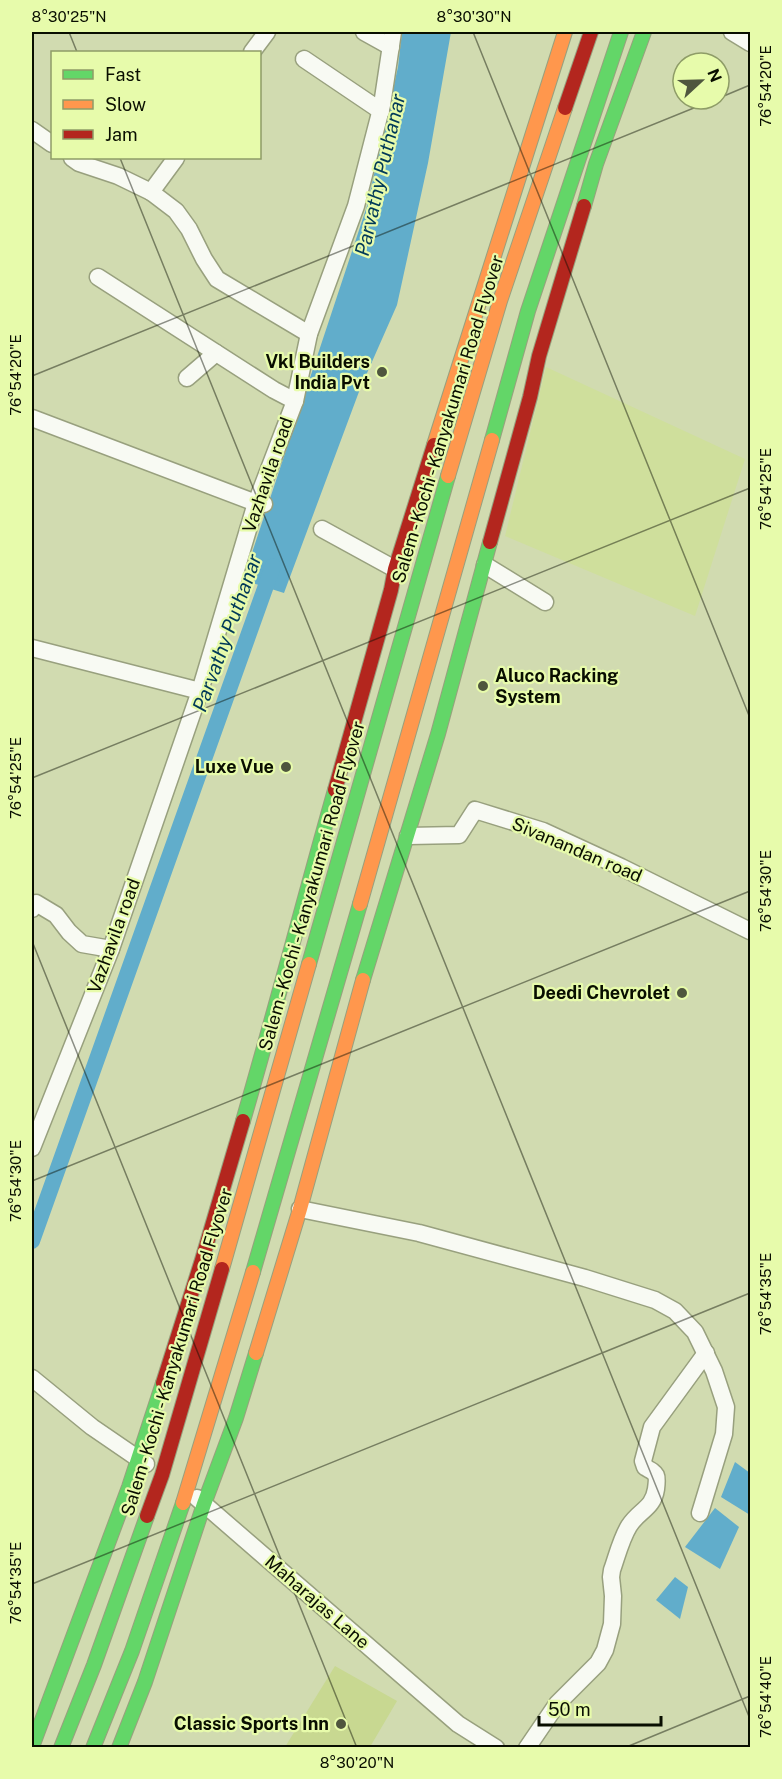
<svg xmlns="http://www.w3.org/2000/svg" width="782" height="1779" font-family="'Public Sans',sans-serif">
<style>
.built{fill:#cfdf9c}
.green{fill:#c8d891}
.water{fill:#61adcb}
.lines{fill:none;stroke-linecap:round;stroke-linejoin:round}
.canal{stroke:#61adcb;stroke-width:16}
.street-casing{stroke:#98a07e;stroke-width:19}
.fast-casing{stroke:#98a07e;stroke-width:16}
.slow-casing{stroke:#98a07e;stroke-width:16}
.jam-casing{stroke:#98a07e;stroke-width:16}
.street{stroke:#f8faf3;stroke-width:16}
.fast{stroke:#63d668;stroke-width:14}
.slow{stroke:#ff974d;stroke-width:14}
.jam{stroke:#b3261e;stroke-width:14}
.ticks{fill:none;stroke:#090e00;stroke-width:1.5;stroke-opacity:0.45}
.poi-dot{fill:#4f563e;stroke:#e7fbab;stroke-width:2}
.labels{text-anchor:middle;stroke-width:4.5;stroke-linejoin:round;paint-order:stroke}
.poi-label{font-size:18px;font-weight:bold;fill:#090e00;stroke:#e7fbab;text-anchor:end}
.street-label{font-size:18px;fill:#090e00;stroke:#e7fbab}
.water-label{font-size:20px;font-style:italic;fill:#003958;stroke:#e7fbab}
.neatline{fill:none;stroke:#090e00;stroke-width:2}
.ticks-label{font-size:15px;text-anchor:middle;fill:#090e00}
</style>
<rect width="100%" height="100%" fill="#d1dbb0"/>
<polygon class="built" points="546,367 745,459 695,616 505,536"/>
<polygon class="green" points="335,1666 397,1701 370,1747 285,1747"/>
<g class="water">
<polygon points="402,32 451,32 428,163 397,305 360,389 284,593 243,580 367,206 398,67"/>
<polygon points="735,1462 750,1473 750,1515 721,1497"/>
<polygon points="715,1508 739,1527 720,1569 685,1547"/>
<polygon points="675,1577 688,1587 680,1619 656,1600"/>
</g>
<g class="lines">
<polyline class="canal" points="32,1241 273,566"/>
<g class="street-casing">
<g id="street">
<polyline points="364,32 391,47"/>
<polyline points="732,32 750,43"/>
<polyline points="252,52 267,32"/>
<polyline points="304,59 381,111"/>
<polyline points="32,130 52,144"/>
<polyline points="72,158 79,163 118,176 151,192 176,211 189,229 204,259 217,279 309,334"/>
<polyline points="151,192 176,158"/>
<polyline points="98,277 274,390 295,401"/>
<polyline points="187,378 216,353"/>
<polyline points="32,418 256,503 264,504"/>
<polyline points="322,529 395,569"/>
<polyline points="485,565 545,602"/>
<polyline points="32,648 200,691"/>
<polyline points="408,836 459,835 475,810 543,831 621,867 750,931"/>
<polyline points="32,909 36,903 56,915 69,932 82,944 111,949"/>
<polyline points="32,1148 111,949 200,691 256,503 295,401 309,334 356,206 382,105 393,32"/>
<polyline points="300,1209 419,1233 585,1278 655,1300 675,1311 695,1332 714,1371 726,1407 724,1434 700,1513"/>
<polyline points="32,1378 92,1427 146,1464"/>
<polyline points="197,1498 458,1724 496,1748"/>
<path d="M527,1748L557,1704L598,1663L605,1650L612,1624L613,1596L611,1577L612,1570C617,1556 621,1539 629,1526C639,1510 653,1509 656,1489C658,1474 657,1474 645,1467L643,1461L652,1427L706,1353"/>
</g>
</g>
<g class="fast-casing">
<g id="fast">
<polyline points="584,206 596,164 644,32"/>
<polyline points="492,440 528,311 621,32"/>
<polyline points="309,964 448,476"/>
<polyline points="363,980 438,734 490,542"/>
<path d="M243,1121C275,1011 304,900 335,790"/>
<polyline points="253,1272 360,904"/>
<polyline points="32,1747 129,1487 163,1383"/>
<polyline points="61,1748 94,1665 147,1516"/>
<polyline points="93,1748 132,1651 183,1503"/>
<polyline points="119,1748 145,1682 204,1504 236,1418 256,1353"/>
</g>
</g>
<g class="slow-casing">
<g id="slow">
<polyline points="434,445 565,32"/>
<polyline points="448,476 500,301 565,108"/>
<polyline points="360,904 492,440"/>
<polyline points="222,1269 309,964"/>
<polyline points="256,1353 300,1209 363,980"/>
<polyline points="183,1503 253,1272"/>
</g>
</g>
<g class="jam-casing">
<g id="jam">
<polyline points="565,108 591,32"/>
<polyline points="490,542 530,397 539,356 584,206"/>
<polyline points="335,790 391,590 395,569 434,445"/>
<polyline points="163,1383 202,1260 243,1121"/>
<polyline points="147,1516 162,1475 222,1269"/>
</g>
</g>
<use href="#street" class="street"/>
<use href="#fast" class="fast"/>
<use href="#slow" class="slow"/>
<use href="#jam" class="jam"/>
</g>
<path class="ticks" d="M69,32L77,52M473,32L750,718M719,98L750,85M120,158L750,1719M32,376L716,99M32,778L750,488M32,941L357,1748M32,1181L750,891M32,1584L750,1293M624,1748L750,1696"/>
<g class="poi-dot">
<circle cx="382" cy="372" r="6"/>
<circle cx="483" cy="686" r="6"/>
<circle cx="286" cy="767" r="6"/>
<circle cx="682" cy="993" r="6"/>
<circle cx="341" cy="1724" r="6"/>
</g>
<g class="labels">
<g class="poi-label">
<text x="370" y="368">Vkl Builders<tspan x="370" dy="21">India Pvt</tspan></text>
<text x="495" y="682" text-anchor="start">Aluco Racking<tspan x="495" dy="21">System</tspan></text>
<text x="274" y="773">Luxe Vue</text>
<text x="670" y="999">Deedi Chevrolet</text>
<text x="329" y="1730">Classic Sports Inn</text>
</g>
<g class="street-label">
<text transform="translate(448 419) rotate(-73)" y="6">Salem - Kochi - Kanyakumari Road Flyover</text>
<text transform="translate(268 475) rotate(-71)" y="6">Vazhavila road</text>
<text transform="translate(577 850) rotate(23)" y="6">Sivanandan road</text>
<text transform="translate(312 886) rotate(-74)" y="6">Salem - Kochi - Kanyakumari Road Flyover</text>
<text transform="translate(114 936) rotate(-70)" y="6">Vazhavila road</text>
<text transform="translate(177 1352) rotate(-73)" y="6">Salem - Kochi - Kanyakumari Road Flyover</text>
<text transform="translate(317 1602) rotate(41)" y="6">Maharajas Lane</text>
</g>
<g class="water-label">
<text transform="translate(380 175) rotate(-77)" y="7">Parvathy Puthanar</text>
<text transform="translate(227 633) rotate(-70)" y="7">Parvathy Puthanar</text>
</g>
</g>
<rect width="782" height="1779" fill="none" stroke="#e7fbab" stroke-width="66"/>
<rect x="51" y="51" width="210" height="108" fill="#e7fbab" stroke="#8e9c67" stroke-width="1.5"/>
<rect x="63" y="70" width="30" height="9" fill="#63d668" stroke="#8e9c67" stroke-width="1.5"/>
<text x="105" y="81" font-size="18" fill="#090e00">Fast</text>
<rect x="63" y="100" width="30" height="9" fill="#ff974d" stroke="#8e9c67" stroke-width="1.5"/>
<text x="105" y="111" font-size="18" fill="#090e00">Slow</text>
<rect x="63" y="130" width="30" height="9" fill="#b3261e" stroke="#8e9c67" stroke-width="1.5"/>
<text x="105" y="141" font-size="18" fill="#090e00">Jam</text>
<g transform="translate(701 81) rotate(68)"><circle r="28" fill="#e7fbab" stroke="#8e9c67" stroke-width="1.5"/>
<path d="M0-4.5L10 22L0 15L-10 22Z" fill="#4f563e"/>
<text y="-9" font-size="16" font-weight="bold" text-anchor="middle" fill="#090e00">N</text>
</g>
<path d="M539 1716v9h122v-9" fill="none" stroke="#090e00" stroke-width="3"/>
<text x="548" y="1716" font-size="18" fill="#090e00" stroke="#e7fbab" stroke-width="4.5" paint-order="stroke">50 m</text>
<rect x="33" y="33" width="716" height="1713" class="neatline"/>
<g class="ticks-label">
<text x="69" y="22">8°30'25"N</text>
<text x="474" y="22">8°30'30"N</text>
<text transform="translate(766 86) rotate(-90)" y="5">76°54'20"E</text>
<text transform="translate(16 375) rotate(-90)" y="5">76°54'20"E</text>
<text transform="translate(766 489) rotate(-90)" y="5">76°54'25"E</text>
<text transform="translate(16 778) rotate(-90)" y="5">76°54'25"E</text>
<text transform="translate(766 891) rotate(-90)" y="5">76°54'30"E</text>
<text transform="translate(16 1181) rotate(-90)" y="5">76°54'30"E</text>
<text transform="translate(766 1294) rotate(-90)" y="5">76°54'35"E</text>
<text transform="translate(16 1583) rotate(-90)" y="5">76°54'35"E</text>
<text transform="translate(766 1697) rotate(-90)" y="5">76°54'40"E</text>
<text x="357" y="1768">8°30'20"N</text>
</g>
</svg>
